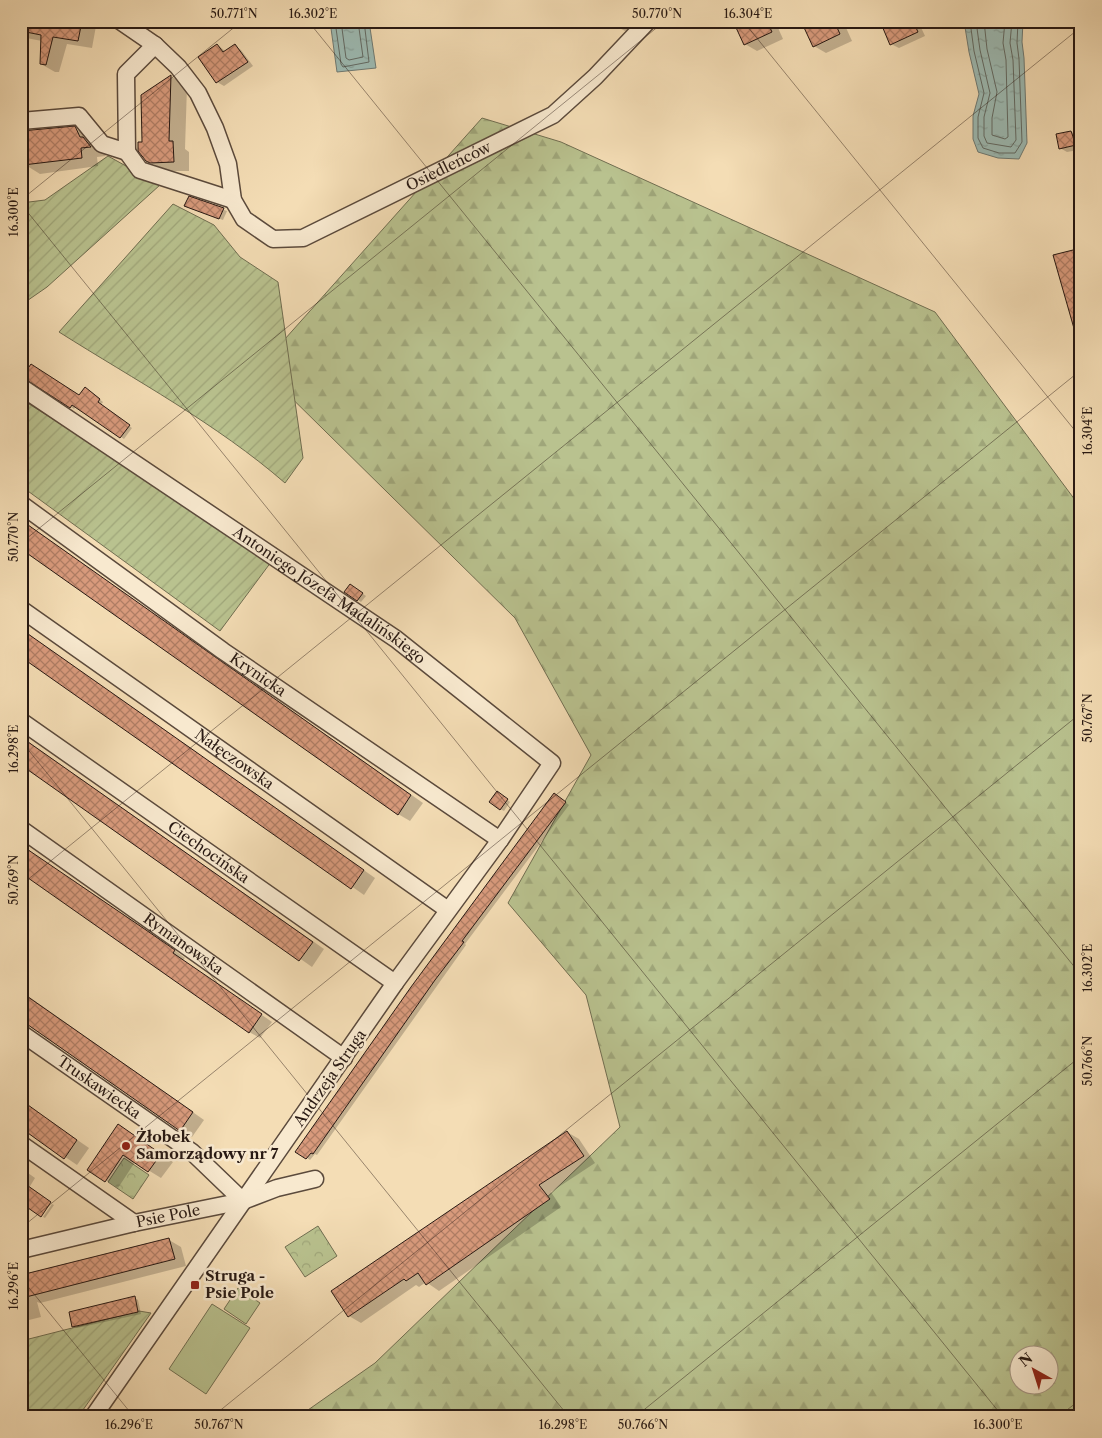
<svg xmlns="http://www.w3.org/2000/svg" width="1102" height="1438" font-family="'Libre Caslon Text',serif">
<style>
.grass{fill:#b9c28f;stroke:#706e51}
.forest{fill:url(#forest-firs);stroke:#706e51;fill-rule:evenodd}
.park{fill:url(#park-crowns);stroke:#706e51}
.garden{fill:url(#garden-furrows);stroke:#706e51}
.water{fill:url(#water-ripples);stroke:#6e7a74}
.shadow{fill:#0003}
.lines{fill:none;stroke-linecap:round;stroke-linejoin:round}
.shore{stroke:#626a64;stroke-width:1}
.building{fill:url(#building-cross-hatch);stroke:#281913}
.minor-casing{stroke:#5b4a3c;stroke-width:19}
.minor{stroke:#f8e9cf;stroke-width:16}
.ticks{fill:none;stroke:#281913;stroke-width:1;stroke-opacity:0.45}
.poi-dot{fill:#8f2418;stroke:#f8e9cf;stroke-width:2}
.labels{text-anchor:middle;stroke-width:5;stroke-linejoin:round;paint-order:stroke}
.street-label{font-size:15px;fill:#281913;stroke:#f8e9cf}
.poi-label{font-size:15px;font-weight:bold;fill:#281913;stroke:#f8e9cf;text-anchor:start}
.neatline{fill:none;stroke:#281913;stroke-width:2}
.ticks-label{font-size:12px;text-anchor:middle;fill:#281913}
</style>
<defs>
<pattern id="forest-firs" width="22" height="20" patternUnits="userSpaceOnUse" patternTransform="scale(1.25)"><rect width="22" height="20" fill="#b9c28f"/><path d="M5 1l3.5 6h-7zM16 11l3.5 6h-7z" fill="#9fa67a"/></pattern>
<pattern id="park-crowns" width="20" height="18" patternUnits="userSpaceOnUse" patternTransform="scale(1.25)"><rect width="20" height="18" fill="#b9c28f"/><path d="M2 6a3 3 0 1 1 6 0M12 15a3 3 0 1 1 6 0" fill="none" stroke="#9fa67a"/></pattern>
<pattern id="garden-furrows" width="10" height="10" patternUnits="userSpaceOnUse" patternTransform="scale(1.25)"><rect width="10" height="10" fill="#b9c28f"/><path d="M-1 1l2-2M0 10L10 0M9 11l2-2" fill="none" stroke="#9fa67a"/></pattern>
<pattern id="water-ripples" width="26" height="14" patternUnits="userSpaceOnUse" patternTransform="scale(1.25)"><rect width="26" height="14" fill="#9dbbb4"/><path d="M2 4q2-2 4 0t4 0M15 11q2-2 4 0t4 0" fill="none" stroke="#87a09a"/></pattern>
<pattern id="building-cross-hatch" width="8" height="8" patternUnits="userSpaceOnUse" patternTransform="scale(1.25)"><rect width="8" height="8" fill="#d89a7c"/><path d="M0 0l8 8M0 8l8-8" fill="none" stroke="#af7d64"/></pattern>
</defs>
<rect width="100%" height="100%" fill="#f4ddb5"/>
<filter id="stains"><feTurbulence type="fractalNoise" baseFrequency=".004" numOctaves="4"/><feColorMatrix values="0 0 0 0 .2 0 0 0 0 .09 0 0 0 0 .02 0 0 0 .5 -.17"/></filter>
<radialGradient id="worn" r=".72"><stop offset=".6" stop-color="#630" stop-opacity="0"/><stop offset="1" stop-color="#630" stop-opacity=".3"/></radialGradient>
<g class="grass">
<polygon points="238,1288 260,1303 246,1324 224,1309"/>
<polygon points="212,1304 250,1328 206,1394 169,1369"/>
</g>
<path class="forest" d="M482,118L561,142L935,312L1081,508V1417H298L375,1363L620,1127L586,995L508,903L591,755L515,618L260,367ZM1020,1356H1050V1386H1020Z"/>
<g class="park">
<polygon points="124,1158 149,1175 133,1199 108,1182"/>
<polygon points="318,1226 337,1256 305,1277 285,1247"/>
</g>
<g class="garden">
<polygon points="108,156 160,185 47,287 21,305 21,203 45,200"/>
<path d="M173,204L214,225L240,257L278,282L303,458L285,483C217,424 135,380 59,332Z"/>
<polygon points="21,399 274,558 220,631 21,486"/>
<polygon points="139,1311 151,1313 78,1417 21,1417 21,1341"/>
</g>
<g class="water">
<polygon points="330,21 369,21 376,68 337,72"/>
<polygon points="964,21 1023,21 1022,42 1024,58 1027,143 1019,159 998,158 978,152 973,139 973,116 979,94 969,52"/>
</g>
<g class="shadow">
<polygon points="21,21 88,21 96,26 92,48 67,44 59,72 55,72 41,64 42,41 21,37"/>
<polygon points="612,21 645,21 625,31 614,25"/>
<polygon points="734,21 775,21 783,39 757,51 745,44"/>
<polygon points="802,21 843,21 852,41 826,53 814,46"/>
<polygon points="881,21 918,21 925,36 899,48 891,44"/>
<polygon points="218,45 226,52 235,46 241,50 253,66 224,86 217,82 200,57"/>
<polygon points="171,76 187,86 185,149 189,152 189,171 167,171 147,161 142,96"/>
<polygon points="74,128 91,137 106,156 97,157 98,166 40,174 24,164 21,132"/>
<polygon points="1071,132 1081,135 1081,160 1078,150 1067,152 1060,148"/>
<polygon points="189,198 227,211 223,220 189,208"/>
<polygon points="24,376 80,396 89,391 103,402 101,405 132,428 124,439 76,406 74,409 71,407"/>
<polygon points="24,523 423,803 410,821 398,814"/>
<polygon points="353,587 366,596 361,602 346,592"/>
<polygon points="21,629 375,878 364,895 21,655"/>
<polygon points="21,737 324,949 312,967 21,763"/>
<polygon points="501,795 510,802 504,811 500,809"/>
<polygon points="557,796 569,805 465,944 466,945 317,1155 315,1154 310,1160 297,1151"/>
<polygon points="71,879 157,937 185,958 183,960 272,1022 260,1038 249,1032"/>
<polygon points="21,991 204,1120 192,1137 21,1018"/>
<polygon points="21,1101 89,1148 77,1165 21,1127"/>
<polygon points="567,1132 579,1139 595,1163 551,1192 561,1207 439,1291 426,1282 419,1287 416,1285 361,1323 349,1316"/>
<polygon points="130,1133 173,1162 161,1178 135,1162 118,1188 88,1169"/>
<polygon points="21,1168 35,1178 21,1201"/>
<polygon points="52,1204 54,1205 45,1218 43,1217"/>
<polygon points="169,1240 181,1247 186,1266 40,1303 37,1302 41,1317 21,1322 21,1291 26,1292"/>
<polygon points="135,1298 138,1300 141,1314 77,1328 73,1326"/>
</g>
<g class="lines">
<g class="shore">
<polyline points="335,21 341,64 343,67 369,62 364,21"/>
<polyline points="341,21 346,58 349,60 363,57 358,21"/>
<polyline points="970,21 974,51 984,93 978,117 978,138 983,148 999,153 1015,153 1022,142 1019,59 1017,43 1018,21"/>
<polyline points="976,21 980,50 990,93 984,117 984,136 987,143 1011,147 1016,140 1013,60 1010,43 1012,21"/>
<polyline points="984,21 987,49 997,92 992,118 992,135 1005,139 1008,137 1006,60 1003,43 1005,21"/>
</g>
</g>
<g class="building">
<polygon points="21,21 82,21 78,41 53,37 46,65 40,64 41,35 21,31"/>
<polygon points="733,21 767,21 772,32 744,45"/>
<polygon points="801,21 834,21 840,34 813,47"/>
<polygon points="880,21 913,21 918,32 890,45"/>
<polygon points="217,44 223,52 235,44 248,62 216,83 198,57"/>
<polygon points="171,75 169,141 173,141 174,162 150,163 146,161 138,151 138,142 142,142 141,95"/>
<polygon points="75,126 80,137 83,137 91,147 81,148 82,158 23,165 21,131"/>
<polygon points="1071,131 1076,145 1059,149 1056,134"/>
<polygon points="189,196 224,208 219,219 184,206"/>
<polygon points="1081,248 1081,339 1077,339 1053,255"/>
<polygon points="31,364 79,395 85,387 100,399 98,402 130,425 120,438 72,405 70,408 22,377"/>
<polygon points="21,520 411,795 398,815 21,549"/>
<polygon points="350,584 363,593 357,601 344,592"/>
<polygon points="21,629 364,870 351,889 21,657"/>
<polygon points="21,737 313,942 299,961 21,765"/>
<polygon points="497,791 508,799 500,810 489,802"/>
<polygon points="554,793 566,802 462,941 464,942 435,980 313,1154 311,1153 306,1159 295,1152 411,987"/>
<polygon points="21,845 146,930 175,950 173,953 262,1014 249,1033 21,873"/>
<polygon points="21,992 193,1112 180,1131 21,1020"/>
<polygon points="21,1100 77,1140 64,1159 21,1128"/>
<polygon points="118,1124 161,1154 148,1172 123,1155 105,1182 87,1170"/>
<polygon points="567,1131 584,1156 539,1185 550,1199 426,1285 418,1273 406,1281 404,1279 348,1317 331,1291"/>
<polygon points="21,1181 51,1202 41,1217 21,1203"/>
<polygon points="169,1238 175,1259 26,1297 21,1275"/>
<polygon points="135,1296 138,1312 72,1327 69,1312"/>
</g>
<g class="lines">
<g class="minor-casing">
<g id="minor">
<path id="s1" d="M120,21L155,45L178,67L198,93L215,128L228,164L233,200L244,219L273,239L303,238L553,115L595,77L648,21"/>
<polyline points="21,121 79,116 102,144 127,152 126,74 155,45"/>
<polyline points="127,152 140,170 233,200"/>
<path id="s2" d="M21,387L396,639L552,763L500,840L395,983L93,1417"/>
<path id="s3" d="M21,504L223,651L500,840"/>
<path id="s4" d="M21,609L448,910"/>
<path id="s5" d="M21,721L395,983"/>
<path id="s6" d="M21,829L344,1058"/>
<path id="s7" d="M21,1033L192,1152L243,1201"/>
<polyline points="21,1144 134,1223"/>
<path id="s8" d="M21,1250L134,1223L243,1201L277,1188L315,1179"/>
</g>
</g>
<use href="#minor" class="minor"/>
</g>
<path class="ticks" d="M308,21L1081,975M743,21L1081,438M21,200L242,21M21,204L1003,1417M21,543L665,21M21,741L569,1417M21,885L1081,27M21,1228L1081,370M21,1278L134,1417M212,1417L1081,713M635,1417L1081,1056M1058,1417L1081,1399"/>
<g class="poi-dot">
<circle cx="126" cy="1146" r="5"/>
<rect x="190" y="1280" width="10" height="10" rx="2.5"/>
</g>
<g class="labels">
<g class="street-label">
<text dy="5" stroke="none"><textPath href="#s1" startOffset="470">Osiedleńców</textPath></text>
<text dy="5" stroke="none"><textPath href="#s2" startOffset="372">Antoniego Józefa Madalińskiego</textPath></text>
<text dy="5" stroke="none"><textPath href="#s3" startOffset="292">Krynicka</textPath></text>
<text dy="5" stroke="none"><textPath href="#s4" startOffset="261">Nałęczowska</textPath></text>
<text dy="5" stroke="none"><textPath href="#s5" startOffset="229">Ciechocińska</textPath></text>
<text dy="5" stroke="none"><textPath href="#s6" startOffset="199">Rymanowska</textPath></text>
<text transform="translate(330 1078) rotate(-55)" y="5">Andrzeja Struga</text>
<text dy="5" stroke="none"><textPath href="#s7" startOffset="95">Truskawiecka</textPath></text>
<text dy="5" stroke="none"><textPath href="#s8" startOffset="151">Psie Pole</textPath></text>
</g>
<g class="poi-label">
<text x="136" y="1142">Żłobek<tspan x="136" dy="17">Samorządowy nr 7</tspan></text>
<text x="205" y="1281">Struga -<tspan x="205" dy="17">Psie Pole</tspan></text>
</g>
</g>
<rect width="1102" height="1438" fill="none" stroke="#f4ddb5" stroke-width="55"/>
<g transform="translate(1034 1370) rotate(321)"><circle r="24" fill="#f8e9cf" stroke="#a59684"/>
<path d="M0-4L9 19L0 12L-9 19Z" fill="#8f2418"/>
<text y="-8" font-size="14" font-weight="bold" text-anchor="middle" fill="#281913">N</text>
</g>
<rect x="28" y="28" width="1046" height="1382" class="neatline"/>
<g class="ticks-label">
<text x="234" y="18">50.771°N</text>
<text x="313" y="18">16.302°E</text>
<text x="657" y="18">50.770°N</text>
<text x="748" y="18">16.304°E</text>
<text transform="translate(14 212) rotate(-90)" y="4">16.300°E</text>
<text transform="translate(1088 431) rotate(-90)" y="4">16.304°E</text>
<text transform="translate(14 537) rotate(-90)" y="4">50.770°N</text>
<text transform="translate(1088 718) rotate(-90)" y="4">50.767°N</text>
<text transform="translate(14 749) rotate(-90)" y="4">16.298°E</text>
<text transform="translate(14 880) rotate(-90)" y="4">50.769°N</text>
<text transform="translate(1088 968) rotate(-90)" y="4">16.302°E</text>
<text transform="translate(1088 1061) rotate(-90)" y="4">50.766°N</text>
<text transform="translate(14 1286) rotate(-90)" y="4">16.296°E</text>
<text x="129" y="1429">16.296°E</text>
<text x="219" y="1429">50.767°N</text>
<text x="563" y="1429">16.298°E</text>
<text x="643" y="1429">50.766°N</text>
<text x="998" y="1429">16.300°E</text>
</g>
<rect width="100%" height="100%" filter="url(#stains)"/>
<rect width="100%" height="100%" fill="url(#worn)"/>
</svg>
